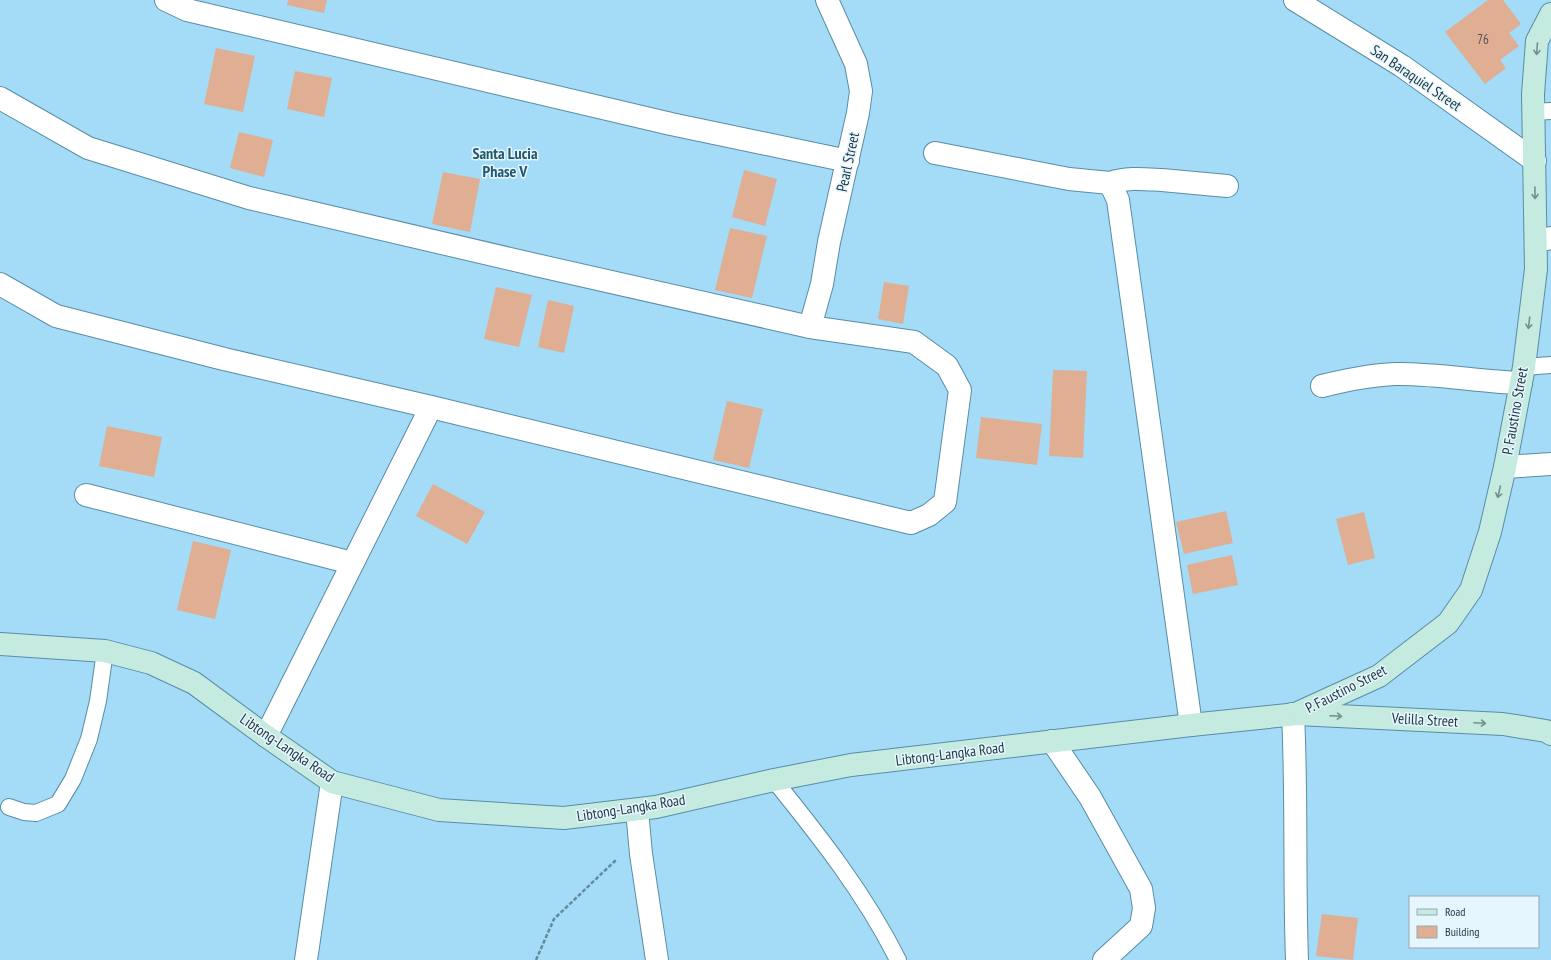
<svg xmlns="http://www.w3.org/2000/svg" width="1551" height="960" font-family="'PT Sans Narrow',sans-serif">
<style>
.building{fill:#dfae93}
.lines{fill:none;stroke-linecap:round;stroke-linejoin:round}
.service-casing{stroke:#588da6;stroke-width:18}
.minor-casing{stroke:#588da6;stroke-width:24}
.secondary-casing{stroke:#588da6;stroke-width:24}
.path{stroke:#638a9d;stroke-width:2.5;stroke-dasharray:4 2;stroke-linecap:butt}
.service{stroke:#fff;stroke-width:16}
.minor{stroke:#fff;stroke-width:22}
.secondary{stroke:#c5eadf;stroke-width:22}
.oneway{stroke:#729090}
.labels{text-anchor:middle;stroke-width:3;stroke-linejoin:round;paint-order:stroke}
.number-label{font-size:13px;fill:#4f5455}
.street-label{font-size:15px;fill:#1f3640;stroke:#e6f6fe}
.neighbourhood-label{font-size:16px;font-weight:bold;fill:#22576f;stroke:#e6f6fe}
</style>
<rect width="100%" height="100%" fill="#a4dbf7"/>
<g class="building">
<polygon points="288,0 327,0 324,13 287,5"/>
<polygon points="1488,0 1503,0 1521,24 1509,33 1519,46 1500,60 1506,68 1485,84 1445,32"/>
<polygon points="216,48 255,56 243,112 204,104"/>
<polygon points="295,71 332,78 324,117 287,109"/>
<polygon points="239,132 273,140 264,177 230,168"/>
<polygon points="744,170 777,179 765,226 732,217"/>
<polygon points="443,172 480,179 470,232 432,224"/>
<polygon points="730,228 767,236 752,298 715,290"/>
<polygon points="884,282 909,286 903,324 878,319"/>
<polygon points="496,287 532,295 519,347 484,339"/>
<polygon points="548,300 574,306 564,353 538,347"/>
<polygon points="1053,370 1087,371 1083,458 1049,456"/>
<polygon points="727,401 763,409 749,468 713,460"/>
<polygon points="981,417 1042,424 1037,465 976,458"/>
<polygon points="107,426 162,437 154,477 99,466"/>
<polygon points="433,484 485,512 467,544 416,516"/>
<polygon points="1226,511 1233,543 1184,554 1176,522"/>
<polygon points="1364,512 1375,558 1348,565 1336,519"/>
<polygon points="193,541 231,550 215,619 177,610"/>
<polygon points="1232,555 1238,585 1193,594 1187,565"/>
<polygon points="1322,914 1358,918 1353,960 1316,956"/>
</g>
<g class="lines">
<g class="service-casing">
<g id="service">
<polyline points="1534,112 1551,111"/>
<polyline points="1524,367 1551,365"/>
<path d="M774,780C820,837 865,894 898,960"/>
<polyline points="9,807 24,812 36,813 58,804 73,779 89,739 98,701 105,651"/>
</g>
</g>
<g class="minor-casing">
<g id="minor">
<polyline points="166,0 187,10 671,124 848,161"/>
<polyline points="1295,0 1402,66 1535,161"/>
<polyline points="0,98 88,148 249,198 536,265 810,327 914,342 947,366 960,390 945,502 929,515 911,523 431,407 224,359 56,316 0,284"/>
<polyline points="935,153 1069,179 1110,183 1118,200 1191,725"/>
<path d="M1110,183C1127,177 1144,179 1162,180C1184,182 1206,184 1227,186"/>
<polyline points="1536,241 1551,238"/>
<polyline points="810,327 822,284 829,242 858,113 861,91 856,64 827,0"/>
<path d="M1322,386C1346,380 1370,375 1395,374C1437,373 1479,382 1521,383"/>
<polyline points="1505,467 1551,464"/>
<polyline points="86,495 352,563"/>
<path d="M1293,714C1297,796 1294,878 1297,960"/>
<polyline points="266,736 431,407"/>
<polyline points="1052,741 1090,797 1141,889 1144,908 1141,926 1104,960"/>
<polyline points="637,810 641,854 657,960"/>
<polyline points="306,960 332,782"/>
</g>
</g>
<g class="secondary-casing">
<g id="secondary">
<polyline points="0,644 105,651 151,663 194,683 266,736 332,782 439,810 564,818 656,807 774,780 851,765 1191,725 1297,714 1503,724 1546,731 1551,734"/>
<polyline points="1300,712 1379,676 1448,623 1471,590 1490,532 1505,467 1524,367 1536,269 1533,94 1537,41 1551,14"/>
</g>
</g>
<polyline class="path" points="536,960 554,919 617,859"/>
<use href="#service" class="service"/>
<use href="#minor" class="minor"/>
<use href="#secondary" class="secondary"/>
</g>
<defs><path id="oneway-shaft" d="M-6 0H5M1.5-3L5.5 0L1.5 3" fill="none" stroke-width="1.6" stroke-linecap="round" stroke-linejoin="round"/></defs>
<g class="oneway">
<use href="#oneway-shaft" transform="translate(1537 49) rotate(94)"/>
<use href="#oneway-shaft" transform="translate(1535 193) rotate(89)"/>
<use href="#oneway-shaft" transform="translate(1529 323) rotate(97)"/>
<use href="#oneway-shaft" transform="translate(1499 492) rotate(103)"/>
<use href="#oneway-shaft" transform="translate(1336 716) rotate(3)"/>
<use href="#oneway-shaft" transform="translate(1480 723) rotate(3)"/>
</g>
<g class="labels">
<g class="number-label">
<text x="1483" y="44">76</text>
</g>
<g class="street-label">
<text transform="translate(1416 78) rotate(34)" y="5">San Baraquiel Street</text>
<text transform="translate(848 162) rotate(-78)" y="5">Pearl Street</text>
<text transform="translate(1515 411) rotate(-80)" y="5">P. Faustino Street</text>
<text transform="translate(1346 689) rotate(-27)" y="5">P. Faustino Street</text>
<text transform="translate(1425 720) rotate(3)" y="5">Velilla Street</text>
<text transform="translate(287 748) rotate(34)" y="5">Libtong-Langka Road</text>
<text transform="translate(950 754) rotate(-7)" y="5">Libtong-Langka Road</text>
<text transform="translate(631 808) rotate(-9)" y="5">Libtong-Langka Road</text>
</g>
<g class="neighbourhood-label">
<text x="505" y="159">Santa Lucia<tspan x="505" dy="18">Phase V</tspan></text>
</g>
</g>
<rect x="1409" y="896" width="130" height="52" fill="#e6f6fe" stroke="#96a9b2"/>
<rect x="1417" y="909" width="20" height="6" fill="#c5eadf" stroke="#96a9b2"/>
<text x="1445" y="916" font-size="12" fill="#1f3640">Road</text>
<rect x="1417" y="926" width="20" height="12" fill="#dfae93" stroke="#96a9b2"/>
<text x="1445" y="936" font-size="12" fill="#1f3640">Building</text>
</svg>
